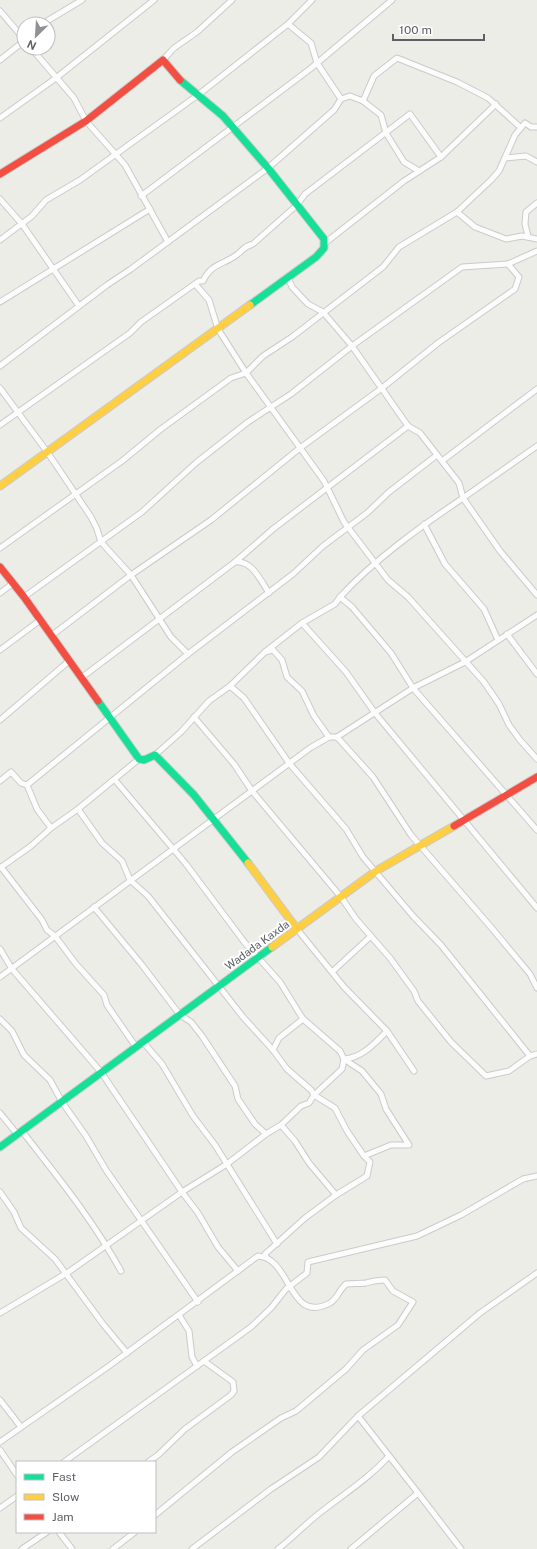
<svg xmlns="http://www.w3.org/2000/svg" width="537" height="1549" font-family="'Public Sans',sans-serif">
<style>
.lines{fill:none;stroke-linecap:round;stroke-linejoin:round}
.street-casing{stroke:#cacbca;stroke-width:7}
.fast-casing{stroke:#cbcbcb;stroke-width:9}
.slow-casing{stroke:#cbcbcb;stroke-width:9}
.jam-casing{stroke:#cbcbcb;stroke-width:9}
.street{stroke:#fcfcfc;stroke-width:5}
.fast{stroke:#16e098;stroke-width:7}
.slow{stroke:#ffcf43;stroke-width:7}
.jam{stroke:#f24e42;stroke-width:7}
.labels{text-anchor:middle;stroke-width:4;stroke-linejoin:round;paint-order:stroke}
.street-label{font-size:11px;fill:#5c6066;stroke:#fff}
</style>
<rect width="100%" height="100%" fill="#edede8"/>
<g class="lines">
<g class="street-casing">
<g id="street">
<polyline points="0,11 24,39"/>
<polyline points="42,24 82,0"/>
<polyline points="31,48 74,98 86,121 125,165 168,242"/>
<polyline points="0,60 24,41"/>
<polyline points="163,60 174,48 197,32 232,0"/>
<polyline points="341,99 350,96 363,101 381,115 386,133 404,162 419,171"/>
<polyline points="363,101 374,76 397,58 457,82 488,98 520,127"/>
<polyline points="0,118 56,78 154,0"/>
<polyline points="505,158 526,156 537,162"/>
<polyline points="141,196 310,69 392,0"/>
<polyline points="0,199 22,224 79,306"/>
<polyline points="457,212 475,227 506,239 522,236 537,239"/>
<polyline points="528,236 525,224 526,212 537,203"/>
<polyline points="0,240 32,216 46,200 80,180 198,95 288,24 312,0"/>
<polyline points="325,243 404,181 441,157 496,104"/>
<polyline points="537,251 508,264 462,267 352,346 408,426 420,433 459,483 463,498 537,446"/>
<polyline points="196,285 209,300 218,329 246,373 324,481 344,522 388,580 408,597 484,682 499,704 509,725 520,740 537,759"/>
<polyline points="0,302 150,209"/>
<polyline points="0,366 107,285 131,269 268,168 334,110 341,99 317,63 311,43 288,24"/>
<polyline points="0,388 48,453 91,517 97,529 101,542 131,575 171,637 188,654"/>
<path d="M0,425L130,333L141,322L199,281H203C211,264 222,265 235,256C243,251 242,247 253,244L297,205L305,194L410,114L441,157"/>
<polyline points="442,461 537,389"/>
<polyline points="424,524 445,564 484,609 498,640"/>
<polyline points="0,548 122,461 161,429 231,378 246,373 263,356 292,337 383,267 399,247 457,212 491,180 499,171 515,135 525,123 531,127 537,127"/>
<polyline points="235,562 273,529 408,426"/>
<polyline points="0,593 12,584"/>
<polyline points="24,597 142,512 197,462 248,422 291,394 352,346 323,312 308,304 292,287 288,277"/>
<path d="M340,597C375,559 420,527 463,498L500,551L537,595"/>
<polyline points="302,623 346,672 375,713 537,908"/>
<polyline points="507,634 537,674"/>
<polyline points="51,636 131,575 211,520 300,448 382,388 438,343 515,289 519,277 508,264"/>
<polyline points="0,650 39,621"/>
<polyline points="265,652 302,623 335,604 340,597 352,607 391,653 413,688 537,830"/>
<path d="M81,678L235,562C252,560 261,581 269,593"/>
<polyline points="230,686 244,698 289,763 346,829 363,857 413,916 441,945 530,1056 537,1054"/>
<polyline points="194,717 234,764 252,791 341,897 356,919 390,958 414,991 418,1001 451,1042 486,1076 509,1071 530,1056"/>
<polyline points="0,720 69,661"/>
<polyline points="337,737 373,777 411,835 490,926 530,974 537,988"/>
<polyline points="155,755 181,732 209,701 230,686 265,652 273,650 282,660 287,677 302,691 314,716 329,737"/>
<polyline points="0,781 11,772 21,783 27,785 37,809 51,828"/>
<polyline points="27,785 188,654 293,574 323,546 367,513 389,492 437,455"/>
<path d="M78,809L102,843L122,861L130,880L148,896L243,1017L273,1050L287,1069L311,1090L314,1095L335,1108L347,1131L364,1156L391,1145H409L386,1109L381,1094L362,1071L344,1059C362,1058 375,1043 387,1031"/>
<polyline points="1,867 42,920 47,930 55,936 76,964 104,995 107,1005 136,1047"/>
<polyline points="0,868 31,846 51,828 78,809 139,759"/>
<polyline points="94,907 142,965 180,1015 191,1022 202,1036 235,1086 238,1099 255,1124 266,1134"/>
<polyline points="297,929 344,987 387,1031 414,1071"/>
<polyline points="0,949 12,969 101,1072 182,1192 198,1213 218,1247 238,1271"/>
<polyline points="332,972 371,936"/>
<polyline points="0,977 310,748 329,737 337,737 413,688 465,662 537,615"/>
<polyline points="0,1019 12,1031 24,1055 50,1080 62,1102 86,1136 106,1170 198,1302"/>
<polyline points="143,1042 162,1064 193,1116 215,1145 277,1244"/>
<polyline points="273,1050 279,1038 303,1019"/>
<polyline points="0,1113 17,1134"/>
<polyline points="281,1125 295,1141 309,1163 336,1195"/>
<path d="M22,1131C57,1176 93,1220 121,1271"/>
<polyline points="0,1192 14,1212 21,1228 55,1259 103,1324 127,1353"/>
<polyline points="266,1257 265,1254 305,1218 336,1195 367,1176 370,1162 364,1156"/>
<polyline points="0,1313 67,1273 182,1192 227,1164 266,1134 281,1125 301,1106 309,1103 314,1095 342,1069 344,1059 340,1051 303,1019 280,982 245,943 186,864 115,780"/>
<polyline points="179,1315 189,1331 192,1357 197,1366"/>
<polyline points="0,1400 21,1427"/>
<polyline points="358,1416 418,1493"/>
<path d="M0,1442L109,1366L258,1256C292,1258 288,1325 330,1303C338,1298 339,1290 346,1284C353,1283 359,1284 366,1283C373,1281 378,1280 385,1280L393,1291L413,1302L398,1325L363,1350L346,1369L296,1411L281,1418L232,1452L155,1515"/>
<polyline points="0,1450 17,1475"/>
<polyline points="64,1462 251,1327 271,1308 286,1289 307,1273 308,1262 417,1236 461,1215 523,1179 537,1176"/>
<polyline points="148,1462 158,1455 185,1429 231,1395 234,1391 233,1382 204,1361"/>
<polyline points="0,1508 17,1496"/>
<polyline points="59,1532 72,1549"/>
<polyline points="22,1549 47,1532"/>
<polyline points="113,1549 135,1532"/>
<polyline points="192,1549 271,1489 319,1457 358,1416 480,1313 537,1273"/>
<path d="M278,1549C294,1537 308,1521 325,1509C347,1492 370,1477 389,1456"/>
<polyline points="351,1549 418,1493 461,1549"/>
</g>
</g>
<g class="fast-casing">
<g id="fast">
<polyline points="180,80 223,116 268,168 324,239 324,248 316,257 250,305"/>
<polyline points="98,701 139,759 144,760 155,755 194,795 248,863"/>
<polyline points="0,1147 272,947"/>
</g>
</g>
<g class="slow-casing">
<g id="slow">
<polyline points="0,486 250,305"/>
<polyline points="248,863 297,929"/>
<polyline points="272,947 376,871 454,826"/>
</g>
</g>
<g class="jam-casing">
<g id="jam">
<polyline points="0,174 86,121 163,60 180,80"/>
<polyline points="0,567 24,597 98,701"/>
<polyline points="454,826 537,777"/>
</g>
</g>
<use href="#street" class="street"/>
<use href="#fast" class="fast"/>
<use href="#slow" class="slow"/>
<use href="#jam" class="jam"/>
</g>
<g class="labels">
<g class="street-label">
<text transform="translate(257 945) rotate(-36)" y="4">Wadada Kaxda</text>
</g>
</g>
<rect x="16" y="1461" width="140" height="72" fill="#ffffff" stroke="#bebfc2"/>
<rect x="24" y="1474" width="20" height="6" fill="#16e098" stroke="#bebfc2"/>
<text x="52" y="1481" font-size="12" fill="#5c6066">Fast</text>
<rect x="24" y="1494" width="20" height="6" fill="#ffcf43" stroke="#bebfc2"/>
<text x="52" y="1501" font-size="12" fill="#5c6066">Slow</text>
<rect x="24" y="1514" width="20" height="6" fill="#f24e42" stroke="#bebfc2"/>
<text x="52" y="1521" font-size="12" fill="#5c6066">Jam</text>
<g transform="translate(36 36) rotate(205)"><circle r="19" fill="#ffffff" stroke="#bebfc2"/>
<path d="M0-3L7 15L0 10L-7 15Z" fill="#8f9194"/>
<text y="-6" font-size="11" font-weight="bold" text-anchor="middle" fill="#5c6066">N</text>
</g>
<path d="M393 34v6h91v-6" fill="none" stroke="#5c6066" stroke-width="2"/>
<text x="399" y="34" font-size="12" fill="#5c6066" stroke="#ffffff" stroke-width="3" paint-order="stroke">100 m</text>
</svg>
